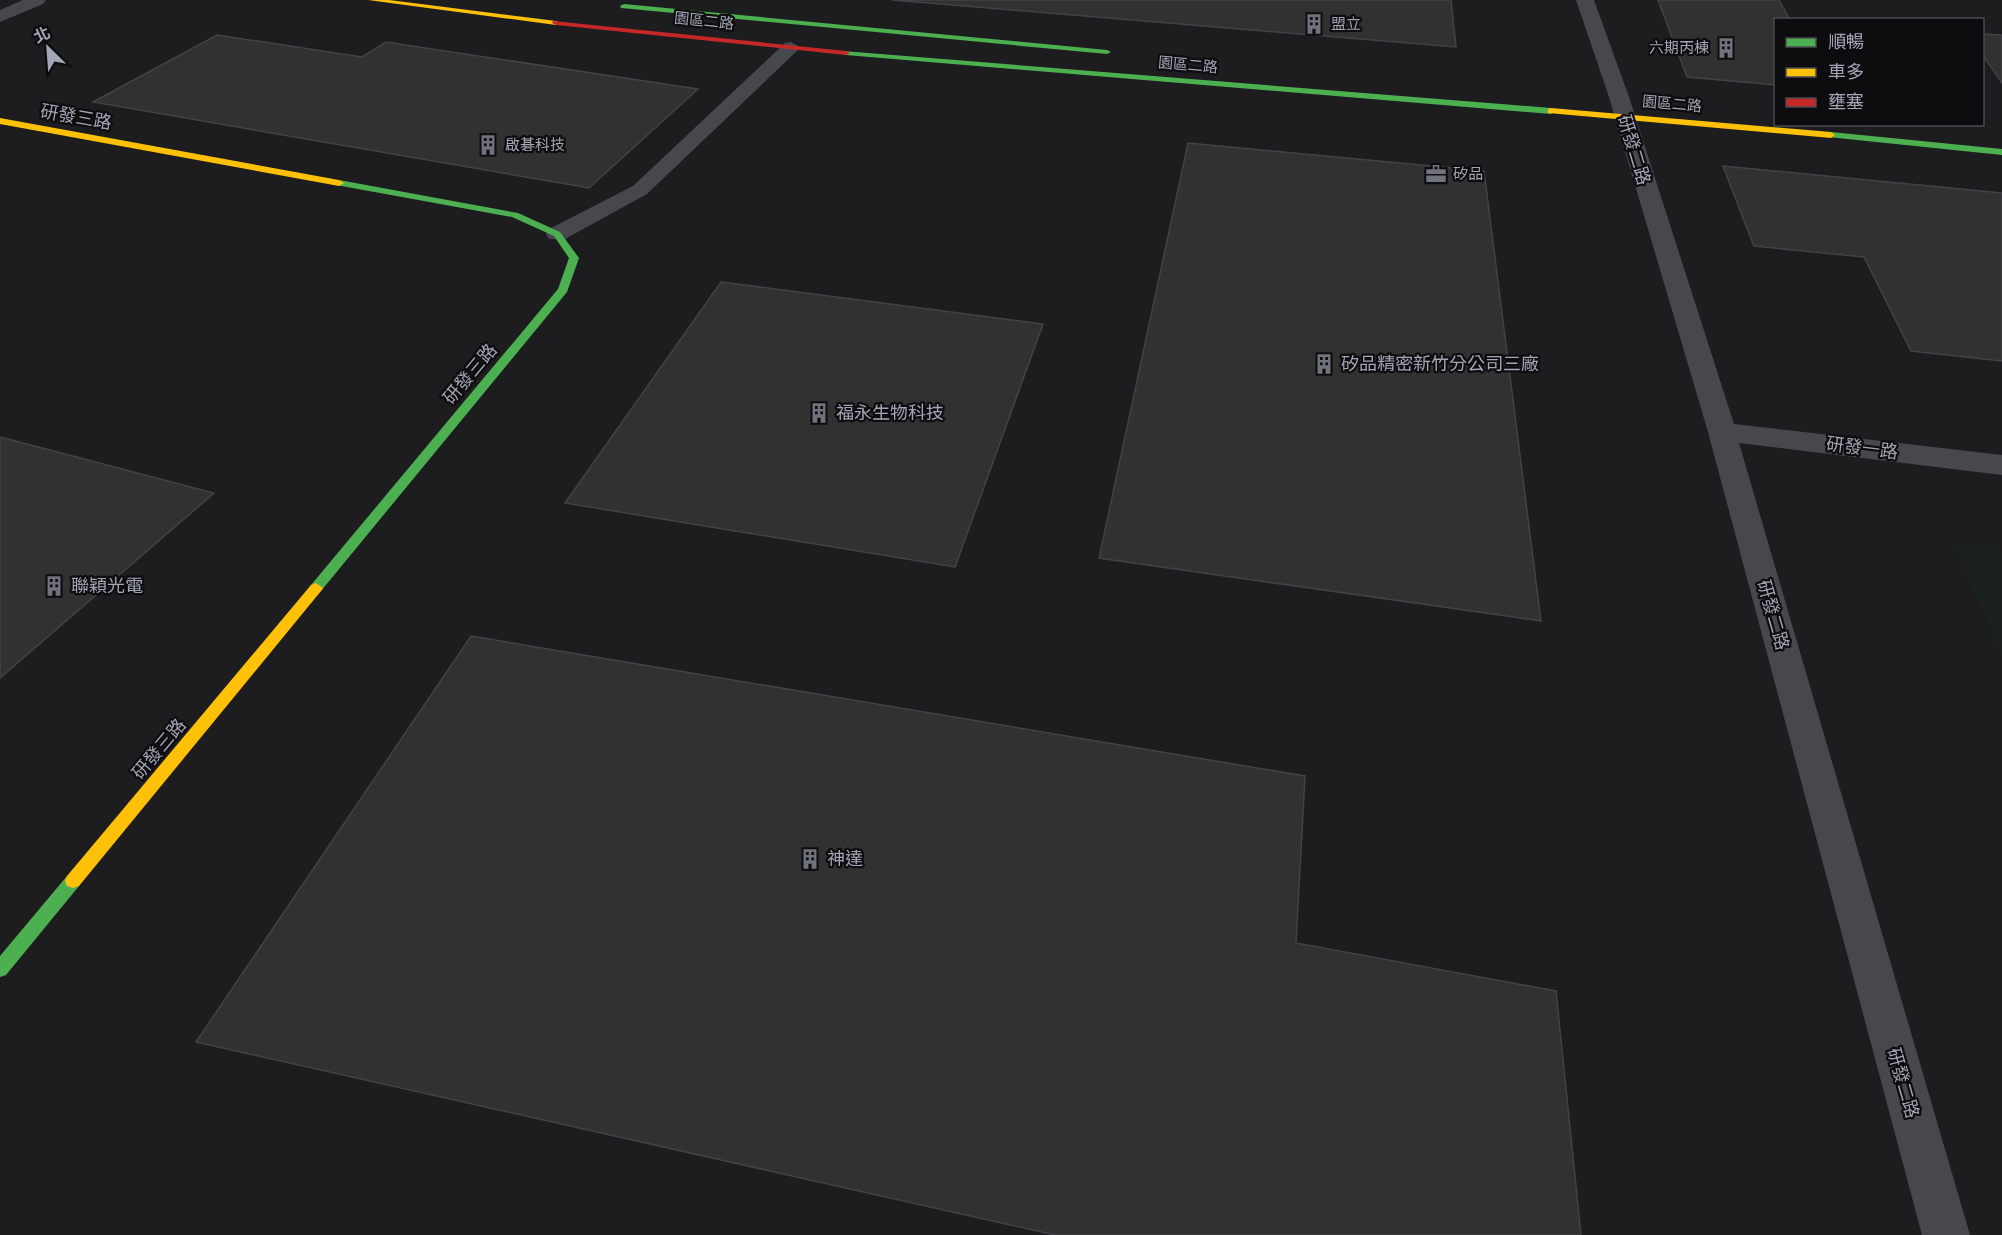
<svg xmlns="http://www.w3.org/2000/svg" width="2002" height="1235" font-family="Figtree,'Noto Sans TC',sans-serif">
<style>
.built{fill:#1d1d1f;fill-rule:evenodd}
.green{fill:#1b221d}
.building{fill:#313132;stroke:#424247;stroke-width:1.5}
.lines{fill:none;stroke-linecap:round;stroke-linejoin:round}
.lane{fill:#47484c;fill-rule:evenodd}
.street{fill:#47484c;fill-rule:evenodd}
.fast{fill:#4caf50;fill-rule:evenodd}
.slow{fill:#ffc107;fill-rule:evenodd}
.jam{fill:#c62828;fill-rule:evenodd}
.labels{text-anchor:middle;stroke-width:4.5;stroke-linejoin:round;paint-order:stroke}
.far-street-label{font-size:15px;fill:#a3a6b5;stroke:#0d0d0f}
.far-poi-label{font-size:15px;fill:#a3a6b5;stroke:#0d0d0f;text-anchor:start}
.street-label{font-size:18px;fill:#a3a6b5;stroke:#0d0d0f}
.poi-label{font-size:18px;fill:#a3a6b5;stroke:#0d0d0f;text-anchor:start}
</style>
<rect width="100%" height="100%" fill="#131313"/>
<path class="built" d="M0,0H2002V1235H0ZM1776,20H1982V124H1776Z"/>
<polygon class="green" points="1954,545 2002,550 2002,655"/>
<g class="building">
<polygon points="892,0 1451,0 1456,47"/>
<polygon points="1658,0 1779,0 1790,20 1776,20 1776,85 1687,77"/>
<polygon points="1982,34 2002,35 2002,83 1982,54"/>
<polygon points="217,35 362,57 386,42 698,89 589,188 93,102"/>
<polygon points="1188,143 1484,171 1541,621 1099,558"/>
<polygon points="1723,166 2002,193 2002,361 1911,351 1864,257 1754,246"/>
<polygon points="721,282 1043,324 955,567 565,503"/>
<polygon points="0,437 214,493 0,678"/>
<polygon points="471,636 1305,776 1296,943 1556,991 1581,1235 1055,1235 196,1042"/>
</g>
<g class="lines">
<polygon class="lane" points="791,42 800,47 797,51 647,194 565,239 549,239 546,234 549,229 633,186 785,43"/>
<g class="street">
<polygon points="23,0 46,0 43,4 0,22 0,10"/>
<polygon points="1576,0 1594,0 1629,97 1734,424 2002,455 2002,475 1739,443 1970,1235 1922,1235 1708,432 1609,97"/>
</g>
<g class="fast">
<polygon points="624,4 1107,50 1111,52 1107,54 621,8 620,6"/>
<polygon points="843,51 1551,108 1555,111 1551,114 846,55 843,55"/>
<polygon points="1831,132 2002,149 2002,155 1828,137 1827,135"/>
<polygon points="339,180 518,213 560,232 579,258 567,292 321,591 316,593 309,588 311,585 558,289 569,258 554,236 512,217 336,185 334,183"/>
<polygon points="73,874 79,876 81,881 79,886 6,975 0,977 0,956 67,876"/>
</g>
<g class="slow">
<polygon points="368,0 389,0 556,21 560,23 556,25"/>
<polygon points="1551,108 1831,132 1835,135 1831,138 1548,113 1548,109"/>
<polygon points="0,118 339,180 344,183 339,186 0,124"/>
<polygon points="316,583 323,588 321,591 79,886 73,888 67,886 65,881 67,876 311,585"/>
</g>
<polygon class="jam" points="553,21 846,51 850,53 846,55 556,25 552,23"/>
</g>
<defs>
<g id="building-bare" transform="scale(1.62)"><path d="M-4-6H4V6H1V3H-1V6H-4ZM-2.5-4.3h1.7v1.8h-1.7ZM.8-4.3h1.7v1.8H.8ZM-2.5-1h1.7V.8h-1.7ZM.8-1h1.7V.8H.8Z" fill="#71737c" stroke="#0d0d0f" stroke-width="2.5" paint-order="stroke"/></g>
<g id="office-bare" transform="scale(1.62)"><path d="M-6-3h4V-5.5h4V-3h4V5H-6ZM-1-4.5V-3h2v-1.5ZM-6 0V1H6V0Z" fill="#71737c" stroke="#0d0d0f" stroke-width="2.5" paint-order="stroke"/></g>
</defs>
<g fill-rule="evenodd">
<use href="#building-bare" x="1314" y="24"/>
<use href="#building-bare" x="1726" y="48"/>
<use href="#building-bare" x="488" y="145"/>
<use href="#office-bare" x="1436" y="174"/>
<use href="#building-bare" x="1324" y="364"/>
<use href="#building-bare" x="819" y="413"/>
<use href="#building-bare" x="54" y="586"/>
<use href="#building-bare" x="810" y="859"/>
</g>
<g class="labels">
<g class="far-street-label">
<text transform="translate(704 21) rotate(6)" y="5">園區二路</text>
<text transform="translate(1188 65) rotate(5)" y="5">園區二路</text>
<text transform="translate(1672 104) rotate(5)" y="5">園區二路</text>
</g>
<g class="far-poi-label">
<text x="1331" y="29">盟立</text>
<text x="1709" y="53" text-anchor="end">六期丙棟</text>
<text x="505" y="150">啟碁科技</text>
<text x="1453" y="179">矽品</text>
</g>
<g class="street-label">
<text transform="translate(76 117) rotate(10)" y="6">研發三路</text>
<text transform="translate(1634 150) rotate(73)" y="6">研發二路</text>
<text transform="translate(470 374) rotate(-50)" y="6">研發三路</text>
<text transform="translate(1862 448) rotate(7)" y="6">研發一路</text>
<text transform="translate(1773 615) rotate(74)" y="6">研發二路</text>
<text transform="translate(159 749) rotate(-50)" y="6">研發三路</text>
<text transform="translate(1903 1083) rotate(74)" y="6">研發二路</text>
</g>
<g class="poi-label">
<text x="1341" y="370">矽品精密新竹分公司三廠</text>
<text x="836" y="419">福永生物科技</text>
<text x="71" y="592">聯穎光電</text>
<text x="827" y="865">神達</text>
</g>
</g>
<rect x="1774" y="18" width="210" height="108" fill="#0d0d0f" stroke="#494a51" stroke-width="1.5"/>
<rect x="1786" y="38" width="30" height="9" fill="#4caf50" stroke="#494a51" stroke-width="1.5"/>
<text x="1828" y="48" font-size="18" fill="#a3a6b5">順暢</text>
<rect x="1786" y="68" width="30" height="9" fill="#ffc107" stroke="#494a51" stroke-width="1.5"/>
<text x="1828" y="78" font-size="18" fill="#a3a6b5">車多</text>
<rect x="1786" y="98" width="30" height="9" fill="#c62828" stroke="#494a51" stroke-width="1.5"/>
<text x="1828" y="108" font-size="18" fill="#a3a6b5">壅塞</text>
<g transform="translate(48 48) rotate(335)" stroke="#0d0d0f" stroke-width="4.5" paint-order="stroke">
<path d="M0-4.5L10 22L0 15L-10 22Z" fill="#a3a6b5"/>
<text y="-9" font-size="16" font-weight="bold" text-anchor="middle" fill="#a3a6b5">北</text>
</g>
</svg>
